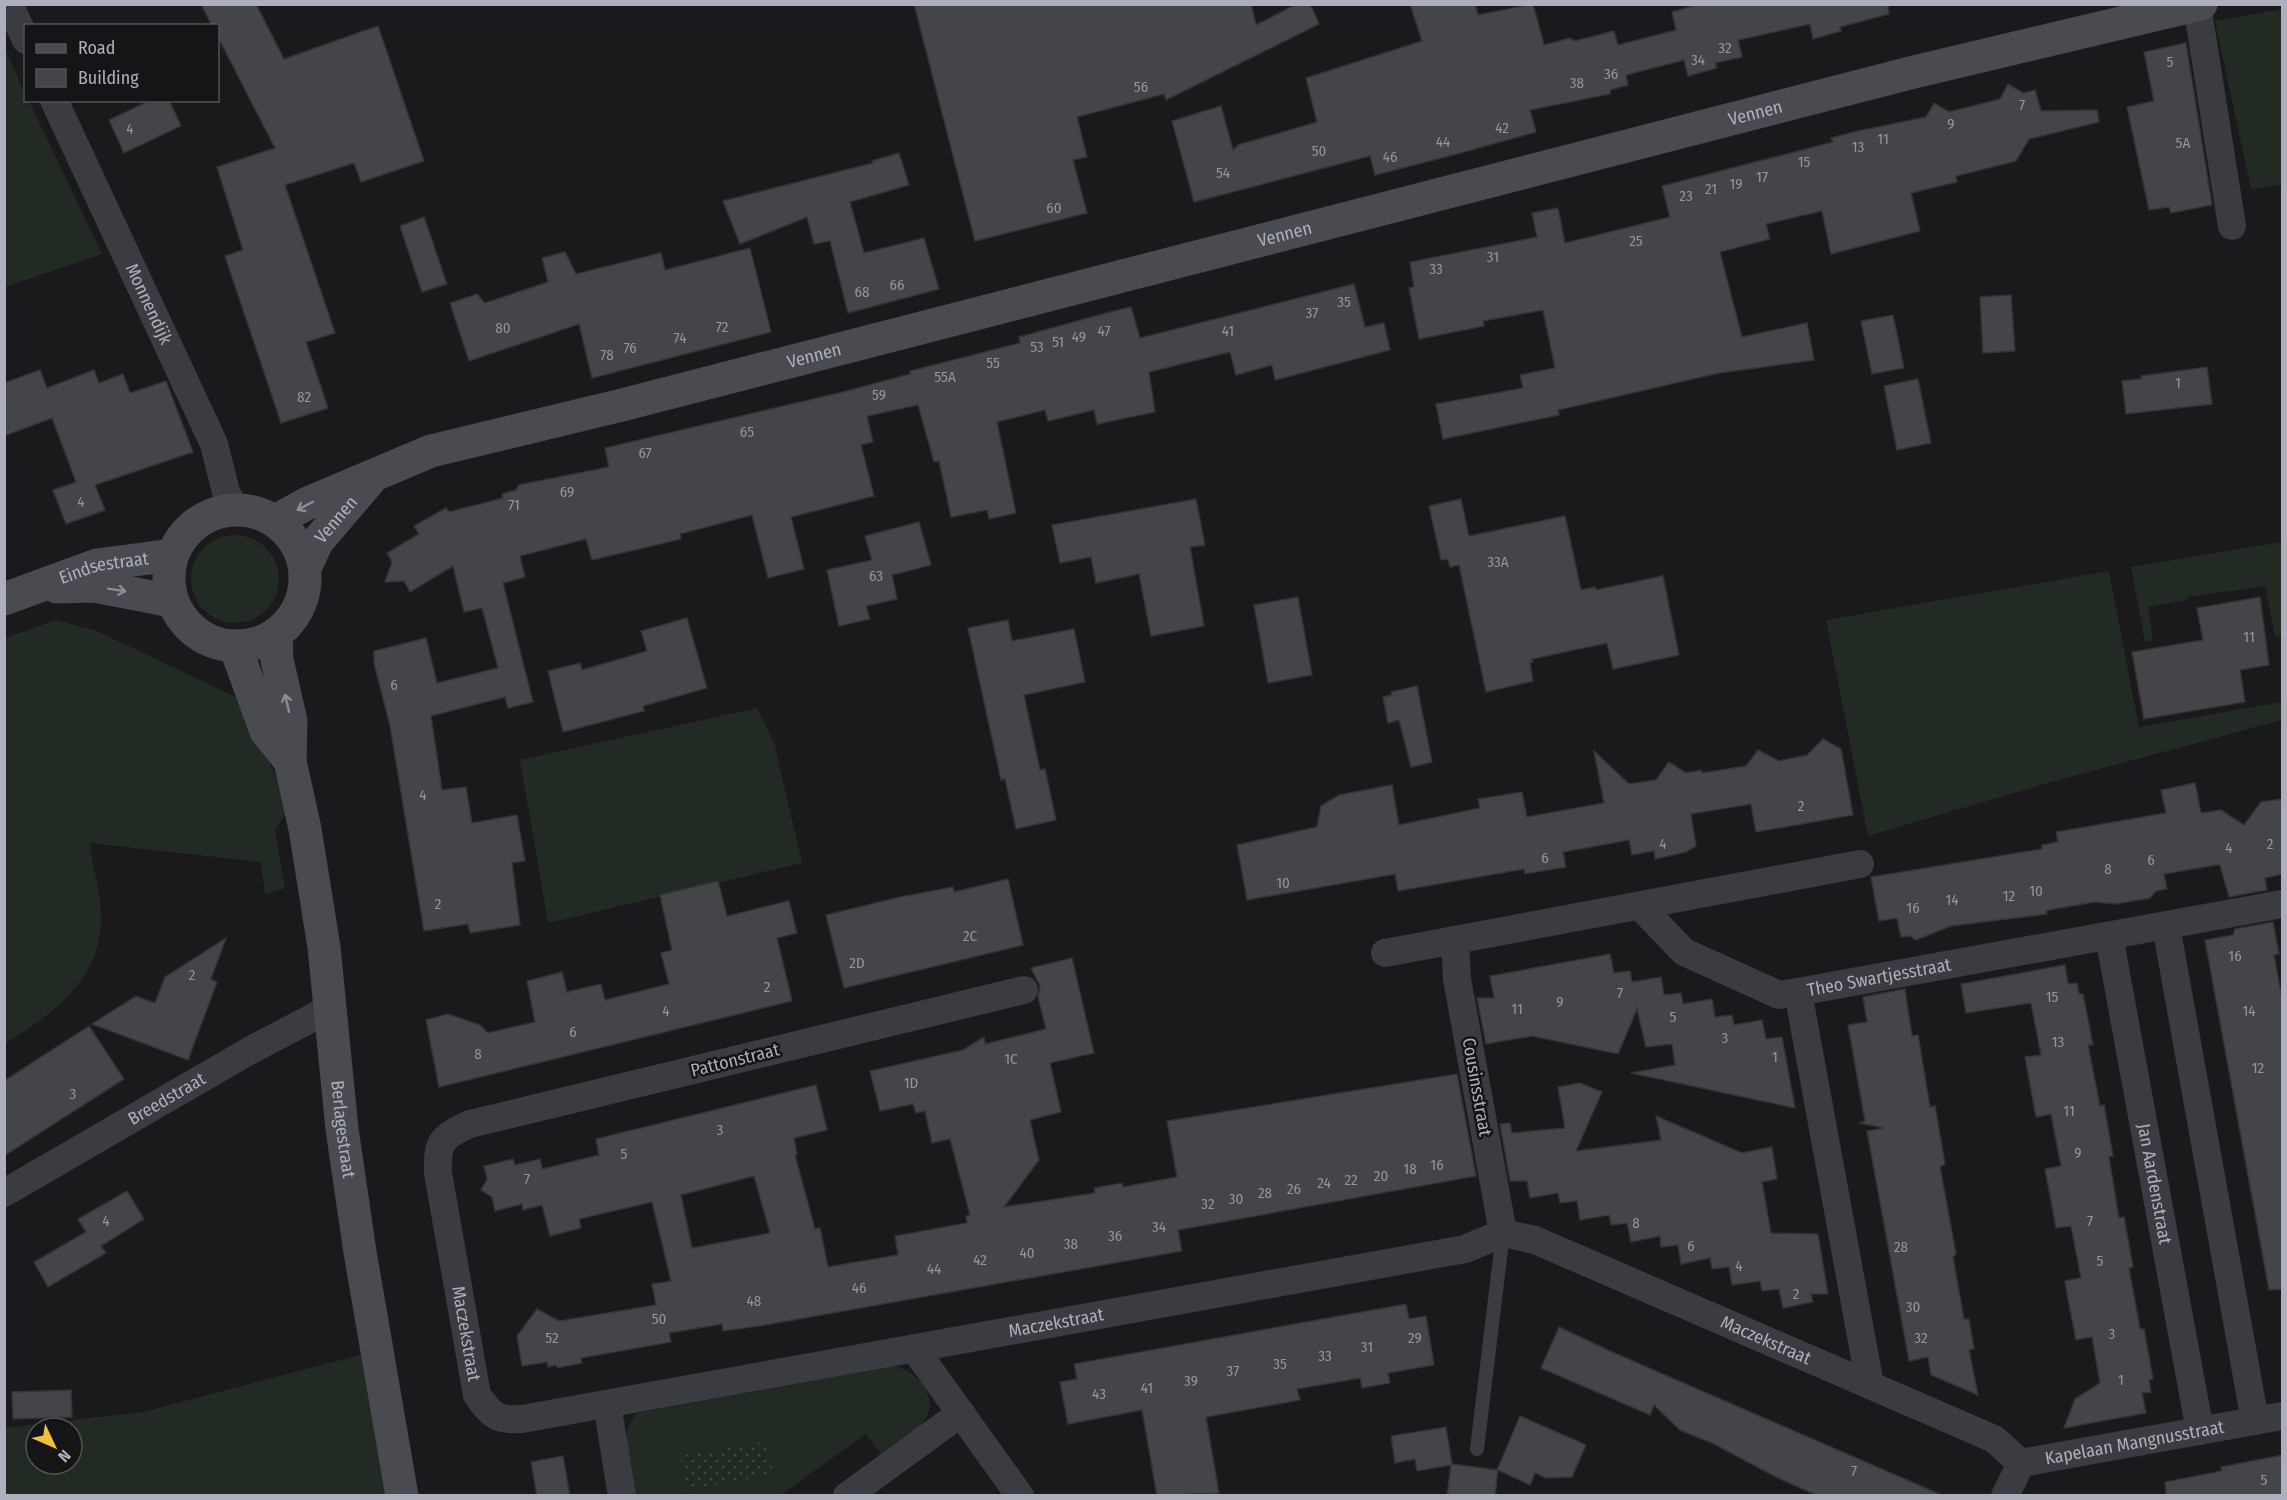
<svg xmlns="http://www.w3.org/2000/svg" width="2287" height="1500" font-family="'Fira Sans Condensed',sans-serif">
<style>
.grass{fill:#222b23;fill-rule:evenodd}
.park{fill:url(#park-dots)}
.building{fill:#444549;stroke:#343438;stroke-width:1.5;fill-rule:evenodd}
.lines{fill:none;stroke-linecap:round;stroke-linejoin:round}
.lane{stroke:#3b3c41;stroke-width:14}
.street{stroke:#3b3c41;stroke-width:28}
.secondary{stroke:#494b51;stroke-width:33}
.oneway{stroke:#8a8d97}
.labels{text-anchor:middle;stroke-width:5;stroke-linejoin:round;paint-order:stroke}
.number-label{font-size:15px;fill:#93959f}
.street-label{font-size:18px;fill:#adb0bc;stroke:#151517}
</style>
<defs>
<pattern id="park-dots" width="8" height="8" patternUnits="userSpaceOnUse" patternTransform="scale(1.5)"><rect width="8" height="8" fill="#222b23"/><path d="M2 2h.1M6 6h.1" fill="none" stroke="#3f4741" stroke-width="1.8" stroke-linecap="round"/></pattern>
</defs>
<rect width="100%" height="100%" fill="#1a1a1c"/>
<g class="grass">
<polygon points="2282,9 2282,185 2251,189 2215,21"/>
<polygon points="5,49 25,94 26,100 29,101 102,254 5,287"/>
<circle cx="235" cy="579" r="44"/>
<polygon points="2282,542 2282,636 2275,637 2265,586 2187,597 2187,600 2148,607 2153,640 2145,642 2131,567"/>
<polygon points="2109,571 2139,727 2282,702 2282,720 2044,784 1868,836 1826,620"/>
<path d="M56,620L97,631L240,699L276,777L286,813L275,830L285,888L265,895L261,862L90,843C92,867 101,892 101,916C101,982 55,1011 5,1044V638Z"/>
<polygon points="757,708 774,743 802,863 548,923 520,760"/>
<path d="M363,1354L388,1495H5L4,1428L144,1412ZM36,1428H72V1464H36Z"/>
<path d="M894,1366C921,1372 943,1402 920,1426C909,1437 894,1445 881,1454L866,1434L781,1495H635C630,1468 616,1436 637,1413Z"/>
</g>
<polygon class="park" points="768,1441 773,1474 687,1491 680,1456"/>
<g class="building">
<polygon points="201,4 256,4 284,59 378,26 424,161 361,182 354,163 285,185 335,333 306,342 328,408 281,423 225,256 243,250 217,167 275,148 218,37 218,26 212,26"/>
<polygon points="914,4 1251,4 1256,25 1297,4 1310,4 1319,24 1166,100 1164,94 1077,117 1087,157 1073,160 1087,213 975,241"/>
<polygon points="1410,4 1475,5 1478,15 1533,4 1544,45 1570,38 1575,41 1614,31 1618,45 1676,30 1672,12 1699,4 1888,4 1889,14 1840,27 1841,31 1813,39 1810,24 1738,40 1742,57 1715,63 1717,68 1688,76 1684,60 1626,75 1628,85 1610,90 1610,94 1530,110 1536,132 1457,154 1375,175 1370,156 1194,202 1172,121 1221,106 1233,150 1238,145 1317,122 1306,78 1422,41"/>
<polygon points="2186,43 2212,205 2171,213 2169,207 2149,210 2127,107 2154,101 2144,52"/>
<polygon points="2008,84 2023,93 2035,90 2041,111 2097,110 2099,122 2029,139 2016,161 1956,176 1957,182 1911,193 1920,231 1831,254 1822,211 1766,224 1770,239 1720,252 1742,337 1807,323 1814,360 1719,373 1558,410 1559,415 1443,439 1436,404 1523,388 1520,375 1555,368 1543,310 1483,321 1484,326 1419,339 1409,288 1414,287 1410,262 1537,237 1532,213 1558,208 1565,243 1670,217 1662,186 1833,142 1831,138 1858,131 1926,117 1934,103 1949,112 2000,99"/>
<polygon points="151,100 169,100 181,126 124,153 109,120"/>
<polygon points="899,153 909,185 850,202 864,253 924,238 939,289 848,313 830,241 814,244 807,217 740,244 723,201 873,163 872,161"/>
<polygon points="424,217 447,284 422,292 400,226"/>
<polygon points="750,248 771,332 592,378 579,324 469,361 450,303 477,294 485,303 548,282 542,258 565,252 576,274 661,253 665,270"/>
<polygon points="1354,284 1365,327 1384,323 1390,350 1275,380 1272,365 1236,375 1230,352 1149,372 1155,412 1097,424 1094,410 1048,421 1045,410 997,422 1016,513 989,519 987,510 951,517 939,461 934,462 918,405 867,416 873,442 861,445 874,496 791,517 804,569 768,578 752,515 680,534 681,539 592,560 586,539 520,556 525,577 503,583 533,702 508,708 505,697 431,716 442,790 466,787 472,823 517,815 525,861 512,863 520,925 470,933 468,924 424,931 390,726 374,663 374,651 426,638 437,683 498,668 482,608 464,612 453,566 410,592 404,581 385,582 392,562 387,553 419,534 414,526 446,508 449,512 503,498 502,494 516,490 519,485 609,467 605,448 843,392 910,374 910,371 1020,343 1019,337 1110,312 1131,307 1140,338"/>
<polygon points="2011,295 2015,351 1983,353 1980,297"/>
<polygon points="1893,315 1904,368 1872,374 1861,321"/>
<polygon points="2207,367 2212,404 2126,414 2122,381 2141,379 2141,376"/>
<polygon points="40,370 47,388 94,370 99,383 123,374 130,393 166,381 193,452 95,485 105,510 66,524 53,490 76,482 52,418 4,436 4,383"/>
<polygon points="1918,379 1931,443 1897,450 1884,386"/>
<polygon points="1196,499 1205,545 1190,547 1204,626 1151,636 1139,574 1096,583 1091,557 1060,563 1052,525"/>
<polygon points="1461,499 1469,536 1565,516 1581,590 1595,587 1596,590 1663,576 1679,655 1613,669 1607,643 1532,659 1533,662 1530,663 1533,681 1486,692 1459,565 1450,567 1448,559 1441,560 1429,506"/>
<polygon points="919,522 931,565 892,575 897,599 866,606 870,619 839,626 827,570 872,560 865,536"/>
<polygon points="1298,597 1312,675 1268,683 1254,605"/>
<polygon points="2260,597 2269,665 2240,670 2245,702 2144,719 2132,652 2203,640 2197,608"/>
<polygon points="687,618 707,688 643,706 644,711 563,732 548,671 580,663 582,670 647,651 641,631"/>
<polygon points="1008,620 1012,641 1074,629 1085,682 1024,695 1040,770 1045,769 1056,820 1016,829 1005,779 1001,780 968,628"/>
<polygon points="1417,686 1432,762 1411,767 1399,720 1388,723 1383,697 1392,695 1391,692"/>
<polygon points="1823,739 1841,749 1853,815 1756,832 1751,804 1691,814 1696,846 1686,852 1655,859 1654,851 1632,855 1629,840 1563,852 1566,867 1525,874 1524,869 1398,891 1395,874 1247,900 1237,845 1317,827 1321,806 1339,795 1392,785 1399,825 1480,808 1478,799 1522,792 1527,817 1604,803 1594,751 1629,784 1656,780 1669,762 1686,773 1701,770 1702,773 1746,766 1758,750 1779,761 1807,755"/>
<polygon points="2195,783 2201,813 2221,810 2244,825 2261,802 2283,799 2283,874 2265,878 2267,890 2229,897 2220,865 2216,865 2164,874 2167,889 2156,891 2150,898 2115,904 2095,902 2054,909 2046,911 2047,914 1951,926 1916,940 1910,936 1901,937 1897,918 1879,921 1871,877 2042,849 2042,845 2058,842 2056,832 2166,813 2161,790"/>
<polygon points="1008,879 1023,945 844,988 826,915 900,897 953,887 954,892"/>
<polygon points="718,881 727,916 789,901 797,933 777,938 792,1001 439,1087 426,1020 448,1014 480,1025 488,1033 535,1022 527,981 562,972 567,992 601,984 605,1000 669,984 661,953 672,950 660,895"/>
<polygon points="2273,922 2279,954 2274,955 2283,1004 2283,1289 2269,1290 2205,940 2233,935 2235,929"/>
<polygon points="226,938 211,979 217,982 188,1060 92,1024 136,996 155,1003 165,977"/>
<polygon points="1610,954 1614,973 1630,971 1632,982 1661,977 1664,995 1681,993 1683,1004 1712,999 1715,1017 1732,1015 1734,1025 1762,1020 1766,1039 1782,1037 1795,1108 1631,1073 1675,1065 1672,1044 1646,1047 1637,1009 1618,1054 1532,1036 1486,1044 1477,998 1494,998 1490,976"/>
<path d="M1072,958L1094,1053L1050,1063L1061,1112L1030,1120L1039,1160L1004,1207L1095,1193L1094,1188L1122,1183L1123,1187L1177,1177L1167,1121L1457,1074L1476,1176L1178,1230L1182,1251L765,1325L723,1331L722,1324L669,1333L671,1342L581,1358L582,1363L557,1368L556,1365L548,1367L547,1362L522,1366L517,1336L537,1309L559,1321L656,1305L652,1284L671,1281L652,1202L579,1219L581,1228L550,1236L542,1205L523,1210L522,1204L495,1211L492,1197L481,1190L487,1179L484,1166L513,1159L515,1165L540,1159L542,1169L599,1155L596,1139L816,1085L827,1130L794,1138L797,1154L795,1155L815,1229L820,1228L828,1267L898,1255L895,1236L967,1223L966,1216L970,1215L950,1139L932,1143L925,1111L916,1113L913,1104L880,1111L870,1071L963,1050L984,1037L985,1044L1046,1029L1038,997L1040,986L1031,968ZM754,1176L770,1233L692,1248L681,1195Z"/>
<polygon points="2065,965 2068,984 2077,983 2079,994 2083,994 2093,1045 2088,1045 2100,1106 2104,1105 2113,1156 2109,1157 2119,1218 2124,1217 2133,1267 2129,1268 2140,1329 2144,1329 2153,1379 2149,1380 2151,1392 2142,1393 2146,1413 2064,1428 2075,1399 2100,1383 2092,1337 2076,1340 2068,1299 2065,1281 2081,1278 2071,1226 2056,1228 2045,1169 2061,1166 2051,1114 2036,1117 2025,1057 2041,1055 2031,1003 1966,1013 1961,984"/>
<polygon points="1905,989 1912,1036 1918,1035 1930,1107 1935,1106 1945,1164 1940,1167 1956,1254 1953,1257 1964,1319 1969,1319 1974,1349 1969,1350 1978,1395 1931,1375 1928,1357 1909,1361 1867,1131 1884,1128 1860,1123 1865,1121 1848,1025 1867,1022 1863,997"/>
<polygon points="89,1026 124,1079 4,1156 4,1081"/>
<polygon points="1580,1083 1602,1092 1576,1151 1661,1140 1656,1116 1742,1153 1772,1147 1777,1179 1762,1182 1771,1233 1818,1234 1828,1294 1811,1294 1813,1302 1783,1308 1779,1289 1762,1291 1760,1281 1732,1285 1729,1267 1712,1269 1710,1258 1681,1264 1678,1245 1661,1247 1660,1236 1631,1242 1627,1223 1611,1225 1609,1215 1580,1220 1577,1201 1560,1203 1558,1193 1530,1198 1527,1181 1510,1181 1500,1124 1510,1123 1512,1133 1565,1128 1558,1087"/>
<polygon points="127,1191 144,1219 101,1246 106,1253 48,1287 34,1262 86,1232 78,1219"/>
<polygon points="1406,1304 1409,1319 1426,1316 1434,1365 1388,1373 1390,1383 1362,1388 1360,1378 1297,1389 1300,1400 1206,1417 1219,1493 1157,1496 1142,1410 1068,1424 1060,1382 1077,1379 1074,1364"/>
<polygon points="1559,1327 1612,1352 1944,1496 1818,1496 1776,1477 1712,1443 1680,1430 1654,1405 1650,1415 1541,1368"/>
<polygon points="71,1390 72,1417 13,1419 12,1392"/>
<polygon points="1520,1416 1586,1445 1572,1477 1546,1478 1535,1473 1530,1485 1498,1470 1495,1496 1447,1496 1451,1465 1417,1471 1415,1459 1395,1463 1391,1436 1446,1427 1452,1464 1497,1470"/>
<polygon points="2283,1455 2283,1496 2166,1496 2165,1482 2222,1471 2221,1467"/>
<polygon points="563,1456 570,1496 537,1496 531,1462"/>
</g>
<g class="lines">
<polyline class="lane" points="1477,1449 1503,1233"/>
<g class="street">
<polyline points="9,4 26,40"/>
<polyline points="2197,5 2232,226"/>
<path id="s1" d="M54,100L214,444L226,492L235,509"/>
<polyline points="1640,906 1684,952 1779,995 1798,992"/>
<polyline points="2166,926 2255,1421"/>
<path id="s2" d="M2109,936L2200,1431"/>
<polyline points="1385,953 1455,940"/>
<path id="s3" d="M1024,990L470,1124C441,1137 437,1142 438,1173L477,1395C492,1416 497,1421 522,1419L1465,1249L1503,1233L1535,1240L1994,1439L2021,1463"/>
<path id="s4" d="M4,1193L249,1051L331,1008"/>
<polyline points="1503,1233 1457,979 1455,940 1860,864"/>
<polyline points="914,1348 1020,1496"/>
<path id="s5" d="M1870,1385L1798,992L2282,904"/>
<polyline points="607,1404 622,1496"/>
<polyline points="847,1496 961,1413"/>
<path id="s6" d="M2005,1496L2021,1463L2282,1416"/>
</g>
<g class="secondary">
<circle cx="237" cy="578" r="68"/>
<path id="s7" d="M275,521L308,503L431,451L622,405L1914,72L2201,4"/>
<path id="s8" d="M305,568L317,542L369,481"/>
<polyline points="57,587 94,586 172,601"/>
<path id="s9" d="M4,599L97,565L172,555"/>
<path id="s10" d="M276,634L277,660L291,721L290,761L305,829L324,947L342,1129L360,1252L402,1496"/>
<polyline points="235,646 266,731 290,761"/>
</g>
</g>
<defs><path id="oneway-shaft" d="M-6 0H5M1.5-3L5.5 0L1.5 3" fill="none" stroke-width="1.6" stroke-linecap="round" stroke-linejoin="round" transform="scale(1.5)"/></defs>
<g class="oneway">
<use href="#oneway-shaft" transform="translate(305 506) rotate(152)"/>
<use href="#oneway-shaft" transform="translate(117 590) rotate(9)"/>
<use href="#oneway-shaft" transform="translate(287 703) rotate(-103)"/>
</g>
<g class="labels">
<g class="number-label">
<text x="1725" y="53">32</text>
<text x="1698" y="65">34</text>
<text x="2170" y="67">5</text>
<text x="1611" y="79">36</text>
<text x="1577" y="88">38</text>
<text x="1141" y="92">56</text>
<text x="2022" y="110">7</text>
<text x="1951" y="129">9</text>
<text x="1502" y="133">42</text>
<text x="130" y="134">4</text>
<text x="1883" y="144">11</text>
<text x="1443" y="147">44</text>
<text x="2183" y="148">5A</text>
<text x="1858" y="152">13</text>
<text x="1319" y="156">50</text>
<text x="1390" y="162">46</text>
<text x="1804" y="167">15</text>
<text x="1223" y="178">54</text>
<text x="1762" y="182">17</text>
<text x="1736" y="189">19</text>
<text x="1711" y="194">21</text>
<text x="1686" y="201">23</text>
<text x="1054" y="213">60</text>
<text x="1636" y="246">25</text>
<text x="1493" y="262">31</text>
<text x="1436" y="274">33</text>
<text x="897" y="290">66</text>
<text x="862" y="297">68</text>
<text x="1344" y="307">35</text>
<text x="1312" y="318">37</text>
<text x="722" y="332">72</text>
<text x="503" y="333">80</text>
<text x="1104" y="336">47</text>
<text x="1228" y="336">41</text>
<text x="1079" y="342">49</text>
<text x="680" y="343">74</text>
<text x="1058" y="347">51</text>
<text x="1037" y="352">53</text>
<text x="630" y="353">76</text>
<text x="607" y="360">78</text>
<text x="993" y="368">55</text>
<text x="945" y="382">55A</text>
<text x="2178" y="388">1</text>
<text x="879" y="400">59</text>
<text x="304" y="402">82</text>
<text x="747" y="437">65</text>
<text x="645" y="458">67</text>
<text x="567" y="497">69</text>
<text x="81" y="507">4</text>
<text x="514" y="510">71</text>
<text x="1498" y="567">33A</text>
<text x="876" y="581">63</text>
<text x="2249" y="642">11</text>
<text x="394" y="690">6</text>
<text x="423" y="800">4</text>
<text x="1801" y="811">2</text>
<text x="1663" y="849">4</text>
<text x="2270" y="849">2</text>
<text x="2229" y="853">4</text>
<text x="1545" y="863">6</text>
<text x="2151" y="865">6</text>
<text x="2108" y="874">8</text>
<text x="1283" y="888">10</text>
<text x="2036" y="896">10</text>
<text x="2009" y="901">12</text>
<text x="1952" y="905">14</text>
<text x="438" y="909">2</text>
<text x="1913" y="913">16</text>
<text x="970" y="941">2C</text>
<text x="2235" y="961">16</text>
<text x="857" y="968">2D</text>
<text x="192" y="980">2</text>
<text x="767" y="992">2</text>
<text x="1620" y="998">7</text>
<text x="2052" y="1002">15</text>
<text x="1560" y="1007">9</text>
<text x="1517" y="1014">11</text>
<text x="666" y="1016">4</text>
<text x="2249" y="1016">14</text>
<text x="1673" y="1022">5</text>
<text x="573" y="1037">6</text>
<text x="1725" y="1043">3</text>
<text x="2058" y="1047">13</text>
<text x="478" y="1059">8</text>
<text x="1775" y="1062">1</text>
<text x="1011" y="1064">1C</text>
<text x="2258" y="1073">12</text>
<text x="911" y="1088">1D</text>
<text x="73" y="1099">3</text>
<text x="2069" y="1116">11</text>
<text x="720" y="1135">3</text>
<text x="2078" y="1158">9</text>
<text x="624" y="1159">5</text>
<text x="1437" y="1170">16</text>
<text x="1410" y="1174">18</text>
<text x="1381" y="1181">20</text>
<text x="527" y="1184">7</text>
<text x="1351" y="1185">22</text>
<text x="1324" y="1188">24</text>
<text x="1294" y="1194">26</text>
<text x="1265" y="1198">28</text>
<text x="1236" y="1204">30</text>
<text x="1208" y="1209">32</text>
<text x="106" y="1226">4</text>
<text x="2090" y="1226">7</text>
<text x="1636" y="1228">8</text>
<text x="1159" y="1232">34</text>
<text x="1115" y="1241">36</text>
<text x="1071" y="1249">38</text>
<text x="1691" y="1251">6</text>
<text x="1901" y="1252">28</text>
<text x="1027" y="1258">40</text>
<text x="980" y="1265">42</text>
<text x="2100" y="1266">5</text>
<text x="1739" y="1271">4</text>
<text x="934" y="1274">44</text>
<text x="859" y="1293">46</text>
<text x="1796" y="1299">2</text>
<text x="754" y="1306">48</text>
<text x="1913" y="1312">30</text>
<text x="659" y="1324">50</text>
<text x="2112" y="1339">3</text>
<text x="552" y="1343">52</text>
<text x="1415" y="1343">29</text>
<text x="1921" y="1343">32</text>
<text x="1367" y="1352">31</text>
<text x="1325" y="1361">33</text>
<text x="1280" y="1369">35</text>
<text x="1233" y="1376">37</text>
<text x="2121" y="1385">1</text>
<text x="1191" y="1386">39</text>
<text x="1147" y="1393">41</text>
<text x="1099" y="1399">43</text>
<text x="1854" y="1476">7</text>
<text x="2264" y="1485">5</text>
</g>
<g class="street-label">
<text dy="6" stroke="none"><textPath href="#s7" startOffset="1538">Vennen</textPath></text>
<text dy="6" stroke="none"><textPath href="#s7" startOffset="1052">Vennen</textPath></text>
<text dy="6" stroke="none"><textPath href="#s1" startOffset="225">Monnendijk</textPath></text>
<text dy="6" stroke="none"><textPath href="#s7" startOffset="566">Vennen</textPath></text>
<text dy="6" stroke="none"><textPath href="#s8" startOffset="58">Vennen</textPath></text>
<text dy="6" stroke="none"><textPath href="#s9" startOffset="105">Eindsestraat</textPath></text>
<text dy="6" stroke="none"><textPath href="#s5" startOffset="482">Theo Swartjesstraat</textPath></text>
<text transform="translate(735 1060) rotate(-14)" y="6">Pattonstraat</text>
<text transform="translate(1477 1087) rotate(80)" y="6">Cousinsstraat</text>
<text dy="6" stroke="none"><textPath href="#s4" startOffset="188">Breedstraat</textPath></text>
<text dy="6" stroke="none"><textPath href="#s10" startOffset="501">Berlagestraat</textPath></text>
<text dy="6" stroke="none"><textPath href="#s2" startOffset="252">Jan Aardenstraat</textPath></text>
<text dy="6" stroke="none"><textPath href="#s3" startOffset="1458">Maczekstraat</textPath></text>
<text dy="6" stroke="none"><textPath href="#s3" startOffset="798">Maczekstraat</textPath></text>
<text dy="6" stroke="none"><textPath href="#s3" startOffset="2199">Maczekstraat</textPath></text>
<text dy="6" stroke="none"><textPath href="#s6" startOffset="152">Kapelaan Mangnusstraat</textPath></text>
</g>
</g>
<rect width="2287" height="1500" fill="none" stroke="#adb0bc" stroke-width="12"/>
<rect x="24" y="24" width="195" height="78" fill="#151517" stroke="#525359" stroke-width="1.5"/>
<rect x="36" y="44" width="30" height="9" fill="#494b51" stroke="#525359" stroke-width="1.5"/>
<text x="78" y="54" font-size="18" fill="#adb0bc">Road</text>
<rect x="36" y="69" width="30" height="18" fill="#444549" stroke="#525359" stroke-width="1.5"/>
<text x="78" y="84" font-size="18" fill="#adb0bc">Building</text>
<g transform="translate(54 1446) rotate(134)"><circle r="28" fill="#151517" stroke="#525359" stroke-width="1.5"/>
<path d="M0-4.5L10 22L0 15L-10 22Z" fill="#efbf3f"/>
<text y="-9" font-size="16" font-weight="bold" text-anchor="middle" fill="#adb0bc">N</text>
</g>
</svg>
